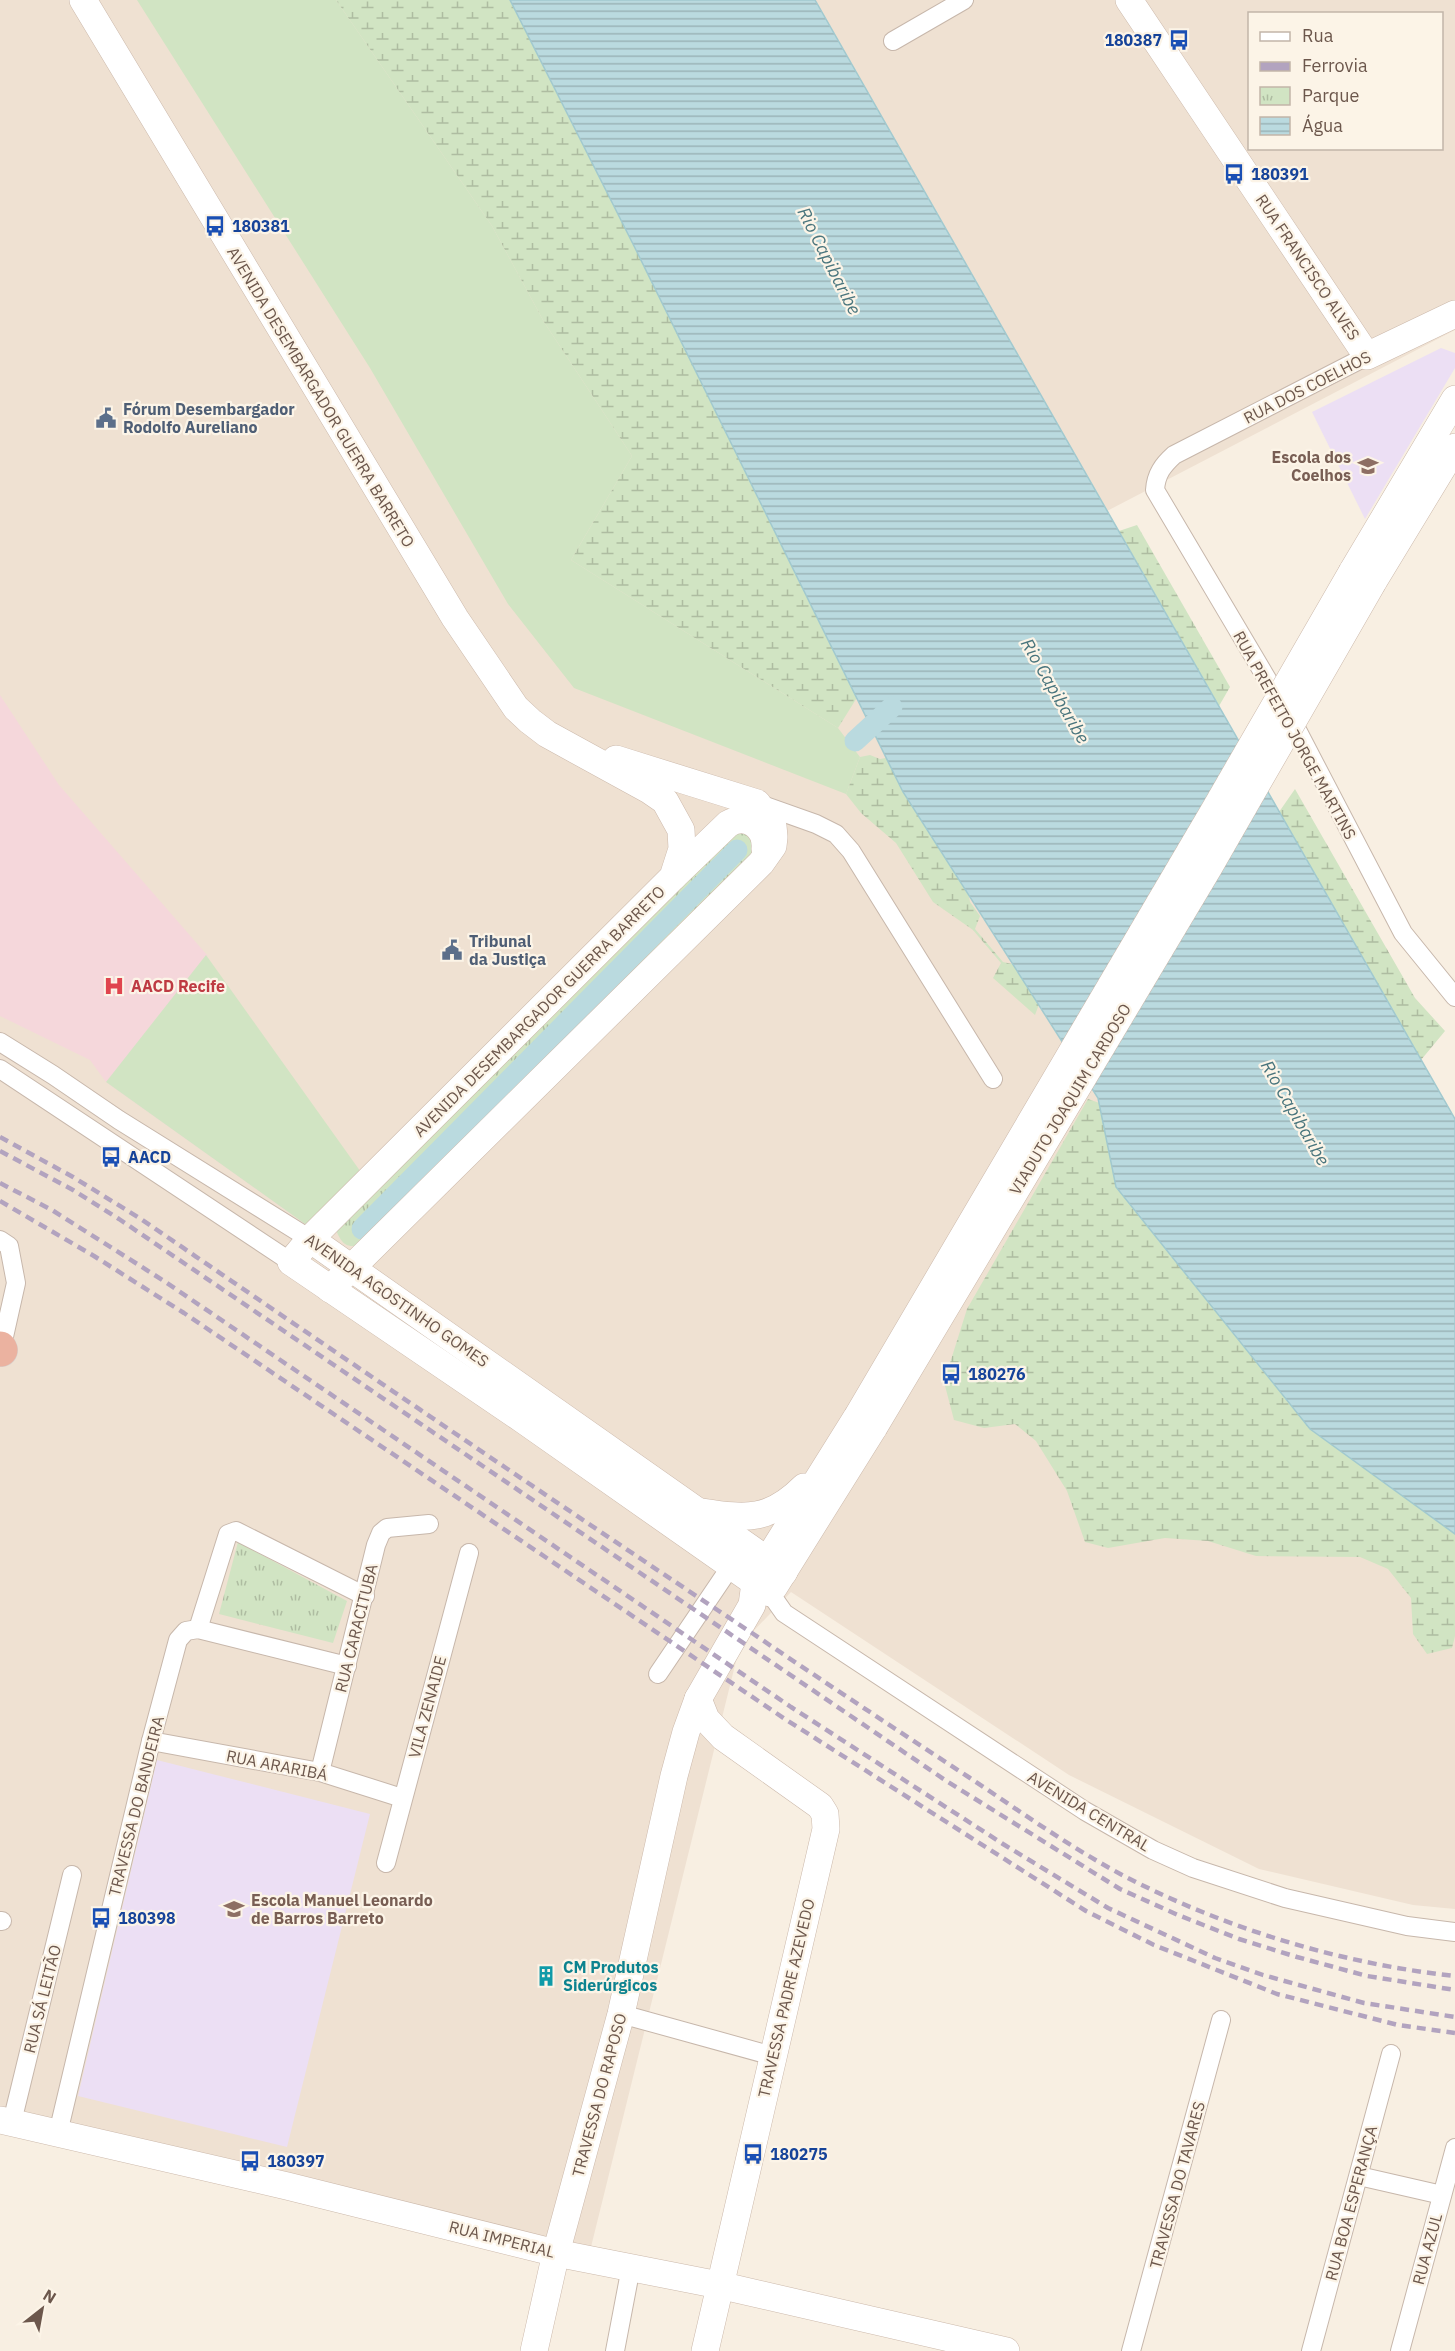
<svg xmlns="http://www.w3.org/2000/svg" width="1455" height="2351" font-family="'IBM Plex Sans',sans-serif">
<style>
.residential{fill:#efe1d2;fill-rule:evenodd}
.education{fill:#ecdff4}
.medical{fill:#f5d7db}
.green{fill:#d1e4c3}
.wetland{fill:url(#wetland-marsh)}
.park{fill:url(#park-tufts)}
.water{fill:url(#water-rules);stroke:#a1c9cf;stroke-width:1.5}
.lines{fill:none;stroke-linecap:round;stroke-linejoin:round}
.canal{stroke:#badadf;stroke-width:21}
.street-casing{stroke:#c7b7ab;stroke-width:20}
.secondary-casing{stroke:#ccb9ab;stroke-width:28}
.highway-casing{stroke:#d6d0cd;stroke-width:34}
.street{stroke:#fff;stroke-width:18}
.secondary{stroke:#fff;stroke-width:27}
.highway{stroke:#ebb2a0;stroke-width:33}
.rail{stroke:#b2a3bf;stroke-width:4.5;stroke-dasharray:9 6;stroke-linecap:butt}
.secondary-bridge-casing{stroke:#ccb9ab;stroke-width:28;stroke-linecap:butt}
.secondary-bridge{stroke:#fff;stroke-width:27}
.labels{text-anchor:middle;stroke-width:4.5;stroke-linejoin:round;paint-order:stroke}
.transit-label{font-size:16px;font-weight:bold;fill:#164399;stroke:#fcf4e7;text-anchor:start}
.street-label{font-size:16px;fill:#6c574c;stroke:#fcf4e7}
.service-label{font-size:16px;font-weight:bold;fill:#4e5e75;stroke:#fcf4e7;text-anchor:start}
.education-label{font-size:16px;font-weight:bold;fill:#785e54;stroke:#fcf4e7;text-anchor:end}
.health-label{font-size:16px;font-weight:bold;fill:#be3a42;stroke:#fcf4e7;text-anchor:start}
.culture-label{font-size:16px;font-weight:bold;fill:#0d838f;stroke:#fcf4e7;text-anchor:start}
.water-label{font-size:18px;font-style:italic;fill:#49757d;stroke:#fcf4e7}
</style>
<defs>
<pattern id="wetland-marsh" width="20" height="14" patternUnits="userSpaceOnUse" patternTransform="scale(1.5)"><rect width="20" height="14" fill="#d1e4c3"/><path d="M1 5h8M5 5V1M11 12h8M15 12V8" fill="none" stroke="#aebca1"/></pattern>
<pattern id="park-tufts" width="24" height="20" patternUnits="userSpaceOnUse" patternTransform="scale(1.5)"><rect width="24" height="20" fill="#d1e4c3"/><path d="M3 7l-1-3M5 7V3M7 7l1-3M15 17l-1-3M17 17v-4M19 17l1-3" fill="none" stroke="#aebca1"/></pattern>
<pattern id="water-rules" width="6" height="5" patternUnits="userSpaceOnUse" patternTransform="scale(1.5)"><rect width="6" height="5" fill="#badadf"/><path d="M0 2.5h6" fill="none" stroke="#9bb4b7"/></pattern>
</defs>
<rect width="100%" height="100%" fill="#f8efe2"/>
<g class="residential">
<polygon points="0,0 510,0 634,246 903,792 1098,1098 1116,1187 1455,1534 1455,1909 1413,1905 1259,1869 1069,1775 791,1592 740,1645 589,2255 0,2120"/>
<path d="M815,0H1455V330L1107,511ZM1250,14H1442V148H1250Z"/>
</g>
<g class="education">
<polygon points="1441,348 1455,353 1455,368 1365,519 1312,412"/>
<polygon points="157,1760 370,1814 287,2147 78,2096"/>
</g>
<polygon class="medical" points="0,695 59,785 207,955 312,1229 106,1082 90,1060 0,1016"/>
<g class="green">
<polygon points="137,0 336,0 492,226 544,322 632,456 571,560 838,728 860,757 846,794 574,688 508,604 370,368"/>
<polygon points="206,955 363,1175 312,1229 106,1082"/>
</g>
<g class="wetland">
<polygon points="336,0 538,0 863,688 838,728 571,560 632,456 544,322 492,226"/>
<polygon points="1137,525 1230,687 1219,706 1119,531"/>
<polygon points="870,755 880,759 891,757 966,881 970,902 980,916 975,929 1003,962 1021,966 1041,999 1035,1015 993,978 1001,963 973,930 933,902 896,843 861,813 846,794 860,757"/>
<polygon points="1295,789 1415,998 1445,1031 1421,1060 1279,812"/>
<polygon points="1088,1099 1105,1105 1455,1517 1455,1636 1452,1648 1427,1654 1413,1634 1411,1598 1388,1569 1360,1557 1256,1556 1208,1541 1165,1538 1108,1548 1085,1542 1067,1491 1036,1441 1015,1424 984,1428 954,1420 944,1382 967,1309"/>
</g>
<g class="park">
<path d="M748,831L758,857L367,1245C344,1248 343,1246 334,1226L725,833Z"/>
<polygon points="238,1542 347,1601 333,1643 219,1614"/>
</g>
<polygon class="water" points="510,0 815,0 1455,1119 1455,1534 1310,1429 1116,1187 1098,1098 903,792 634,246"/>
<g class="lines">
<g class="canal">
<polyline points="855,741 892,707"/>
<polyline points="362,1229 737,850"/>
</g>
<g class="street-casing">
<g id="street">
<polyline points="893,41 964,0"/>
<path d="M1367,356L1174,455C1163,465 1156,474 1155,490L1296,728L1403,933L1455,997"/>
<polyline points="757,803 816,824 836,834 851,851 993,1079"/>
<polyline points="0,1042 53,1075 119,1120 310,1239"/>
<polyline points="0,1069 291,1262"/>
<polyline points="0,1240 9,1246 16,1283 1,1350"/>
<polyline points="770,1593 784,1613 1085,1811 1153,1850 1193,1868 1285,1898 1407,1926 1455,1932"/>
<polyline points="198,1629 228,1534 236,1531 365,1596"/>
<polyline points="658,1674 731,1566"/>
<polyline points="151,1741 320,1772 402,1798"/>
<polyline points="320,1772 376,1545 381,1533 387,1528 429,1524"/>
<polyline points="386,1863 469,1553"/>
<polyline points="0,1921 2,1921"/>
<polyline points="621,2014 773,2056"/>
<polyline points="12,2122 72,1875"/>
<polyline points="58,2133 151,1741 178,1640 186,1631 198,1629 347,1666"/>
<polyline points="1359,2176 1442,2195"/>
<polyline points="615,2351 631,2267"/>
<polyline points="1131,2351 1221,2020"/>
<polyline points="1311,2351 1391,2054"/>
<polyline points="1400,2351 1455,2148"/>
</g>
</g>
<g class="secondary-casing">
<g id="secondary">
<polyline points="83,0 455,618 516,708 530,721 547,734 649,790 665,801 681,830 682,849 673,877 310,1239 291,1262 522,1419 770,1593"/>
<polyline points="1129,0 1367,356 1455,314"/>
<polyline points="1352,572 1455,399"/>
<polyline points="1373,582 1455,447"/>
<path d="M674,876L728,824C747,812 767,828 765,849"/>
<polyline points="310,1239 784,1572"/>
<polyline points="330,1289 761,863 773,846 774,837 773,826 757,803 616,759"/>
<path d="M702,1512C747,1519 770,1521 804,1487"/>
<polyline points="774,1587 874,1427"/>
<polyline points="698,1699 706,1719 723,1737 820,1806 825,1814 826,1829 705,2351"/>
<polyline points="0,2120 287,2186 556,2253 719,2285 1006,2351"/>
<polyline points="534,2351 556,2253 621,2014 674,1776 686,1732 698,1699 752,1605 755,1583 767,1561 857,1417"/>
</g>
</g>
<g class="highway-casing">
<polyline id="highway" points="0,1348 1,1350"/>
</g>
<use href="#street" class="street"/>
<use href="#secondary" class="secondary"/>
<use href="#highway" class="highway"/>
<g class="rail">
<path d="M0,1137L73,1177L141,1219C344,1358 547,1497 752,1633C824,1682 897,1730 970,1778C1021,1812 1071,1848 1126,1877C1227,1929 1342,1964 1455,1976"/>
<polyline points="0,1151 73,1190 119,1219 948,1782 1120,1889 1178,1915 1239,1939 1297,1957 1367,1976 1455,1990"/>
<polyline points="0,1183 52,1210 164,1281 791,1707 1003,1844 1108,1908 1215,1958 1263,1975 1364,2003 1455,2017"/>
<polyline points="0,1201 94,1256 184,1313 785,1719 1086,1911 1154,1945 1277,1994 1398,2025 1455,2033"/>
</g>
<g class="secondary-bridge-casing">
<g id="secondary-bridge">
<polyline points="857,1417 1215,809 1352,572"/>
<polyline points="874,1427 1209,867 1373,582"/>
</g>
</g>
<use href="#secondary-bridge" class="secondary-bridge"/>
</g>
<defs>
<g id="bus-bare" transform="scale(1.62)"><path d="M-5-6H5V4H4V6H2V4H-2V6H-4V4H-5ZM-3.5-4V0h7V-4ZM-3.5 1.2v1.5H-2V1.2ZM2 1.2v1.5H3.5V1.2Z" fill="#1a4fb4" stroke="#fcf4e7" stroke-width="2.5" paint-order="stroke"/></g>
<g id="civic-bare" transform="scale(1.62)"><path d="M-.6-6.5H3V-4.5H.6V-3L4-1V1h2V6H-6V1h2V-1L-.6-3ZM-1.2 2.5V6h2.4V2.5Z" fill="#5c6f8a" stroke="#fcf4e7" stroke-width="2.5" paint-order="stroke"/></g>
<g id="school-bare" transform="scale(1.62)"><path d="M0-5L7-2L0 1L-7-2ZM-4 1L0 2.5L4 1V4Q0 6-4 4Z" fill="#8d6e63" stroke="#fcf4e7" stroke-width="2.5" paint-order="stroke"/></g>
<g id="hospital-bare" transform="scale(1.62)"><path d="M-5-5h3v3.5h4V-5h3V5h-3V1.5h-4V5h-3Z" fill="#e0444e" stroke="#fcf4e7" stroke-width="2.5" paint-order="stroke"/></g>
<g id="building-bare" transform="scale(1.62)"><path d="M-4-6H4V6H1V3H-1V6H-4ZM-2.5-4.3h1.7v1.8h-1.7ZM.8-4.3h1.7v1.8H.8ZM-2.5-1h1.7V.8h-1.7ZM.8-1h1.7V.8H.8Z" fill="#0f9aa8" stroke="#fcf4e7" stroke-width="2.5" paint-order="stroke"/></g>
</defs>
<g fill-rule="evenodd">
<use href="#bus-bare" x="1179" y="40"/>
<use href="#bus-bare" x="1234" y="174"/>
<use href="#bus-bare" x="215" y="226"/>
<use href="#civic-bare" x="106" y="418"/>
<use href="#school-bare" x="1368" y="466"/>
<use href="#civic-bare" x="452" y="950"/>
<use href="#hospital-bare" x="114" y="986"/>
<use href="#bus-bare" x="111" y="1157"/>
<use href="#bus-bare" x="951" y="1374"/>
<use href="#school-bare" x="234" y="1909"/>
<use href="#bus-bare" x="101" y="1918"/>
<use href="#building-bare" x="546" y="1976"/>
<use href="#bus-bare" x="753" y="2154"/>
<use href="#bus-bare" x="250" y="2161"/>
</g>
<g class="labels">
<g class="transit-label">
<text x="1162" y="46" text-anchor="end">180387</text>
<text x="1251" y="180">180391</text>
<text x="232" y="232">180381</text>
<text x="128" y="1163">AACD</text>
<text x="968" y="1380">180276</text>
<text x="118" y="1924">180398</text>
<text x="770" y="2160">180275</text>
<text x="267" y="2167">180397</text>
</g>
<g class="street-label">
<text transform="translate(1308 267) rotate(56)" y="6">RUA FRANCISCO ALVES</text>
<text transform="translate(1307 387) rotate(-27)" y="6">RUA DOS COELHOS</text>
<text transform="translate(321 397) rotate(59)" y="6">AVENIDA DESEMBARGADOR GUERRA BARRETO</text>
<text transform="translate(1295 735) rotate(61)" y="6">RUA PREFEITO JORGE MARTINS</text>
<text transform="translate(539 1011) rotate(-45)" y="6">AVENIDA DESEMBARGADOR GUERRA BARRETO</text>
<text transform="translate(1070 1099) rotate(-59)" y="6">VIADUTO JOAQUIM CARDOSO</text>
<text transform="translate(397 1300) rotate(35)" y="6">AVENIDA AGOSTINHO GOMES</text>
<text transform="translate(356 1628) rotate(-76)" y="6">RUA CARACITUBA</text>
<text transform="translate(427 1707) rotate(-75)" y="6">VILA ZENAIDE</text>
<text transform="translate(277 1765) rotate(11)" y="6">RUA ARARIBÁ</text>
<text transform="translate(136 1806) rotate(-76)" y="6">TRAVESSA DO BANDEIRA</text>
<text transform="translate(1089 1811) rotate(31)" y="6">AVENIDA CENTRAL</text>
<text transform="translate(786 1998) rotate(-77)" y="6">TRAVESSA PADRE AZEVEDO</text>
<text transform="translate(42 1999) rotate(-76)" y="6">RUA SÁ LEITÃO</text>
<text transform="translate(599 2095) rotate(-75)" y="6">TRAVESSA DO RAPOSO</text>
<text transform="translate(1177 2185) rotate(-75)" y="6">TRAVESSA DO TAVARES</text>
<text transform="translate(1351 2203) rotate(-75)" y="6">RUA BOA ESPERANÇA</text>
<text transform="translate(502 2239) rotate(14)" y="6">RUA IMPERIAL</text>
<text transform="translate(1427 2249) rotate(-75)" y="6">RUA AZUL</text>
</g>
<g class="service-label">
<text x="123" y="415">Fórum Desembargador<tspan x="123" dy="18">Rodolfo Aureliano</tspan></text>
<text x="469" y="947">Tribunal<tspan x="469" dy="18">da Justiça</tspan></text>
</g>
<g class="education-label">
<text x="1351" y="463">Escola dos<tspan x="1351" dy="18">Coelhos</tspan></text>
<text x="251" y="1906" text-anchor="start">Escola Manuel Leonardo<tspan x="251" dy="18">de Barros Barreto</tspan></text>
</g>
<g class="health-label">
<text x="131" y="992">AACD Recife</text>
</g>
<g class="culture-label">
<text x="563" y="1973">CM Produtos<tspan x="563" dy="18">Siderúrgicos</tspan></text>
</g>
<g class="water-label">
<text transform="translate(829 261) rotate(63)" y="6">Rio Capibaribe</text>
<text transform="translate(1055 691) rotate(60)" y="6">Rio Capibaribe</text>
<text transform="translate(1295 1113) rotate(60)" y="6">Rio Capibaribe</text>
</g>
</g>
<rect x="1248" y="12" width="195" height="138" fill="#fcf4e7" stroke="#c2b5a9" stroke-width="1.5"/>
<rect x="1260" y="32" width="30" height="9" fill="#ffffff" stroke="#c2b5a9" stroke-width="1.5"/>
<text x="1302" y="42" font-size="18" fill="#6c574c">Rua</text>
<rect x="1260" y="62" width="30" height="9" fill="#b2a3bf" stroke="#c2b5a9" stroke-width="1.5"/>
<text x="1302" y="72" font-size="18" fill="#6c574c">Ferrovia</text>
<rect x="1260" y="87" width="30" height="18" fill="url(#park-tufts)" stroke="#c2b5a9" stroke-width="1.5"/>
<text x="1302" y="102" font-size="18" fill="#6c574c">Parque</text>
<rect x="1260" y="117" width="30" height="18" fill="url(#water-rules)" stroke="#c2b5a9" stroke-width="1.5"/>
<text x="1302" y="132" font-size="18" fill="#6c574c">Água</text>
<g transform="translate(42 2309) rotate(31)" stroke="#fcf4e7" stroke-width="4.5" paint-order="stroke">
<path d="M0-4.5L10 22L0 15L-10 22Z" fill="#6c574c"/>
<text y="-9" font-size="16" font-weight="bold" text-anchor="middle" fill="#6c574c">N</text>
</g>
</svg>
